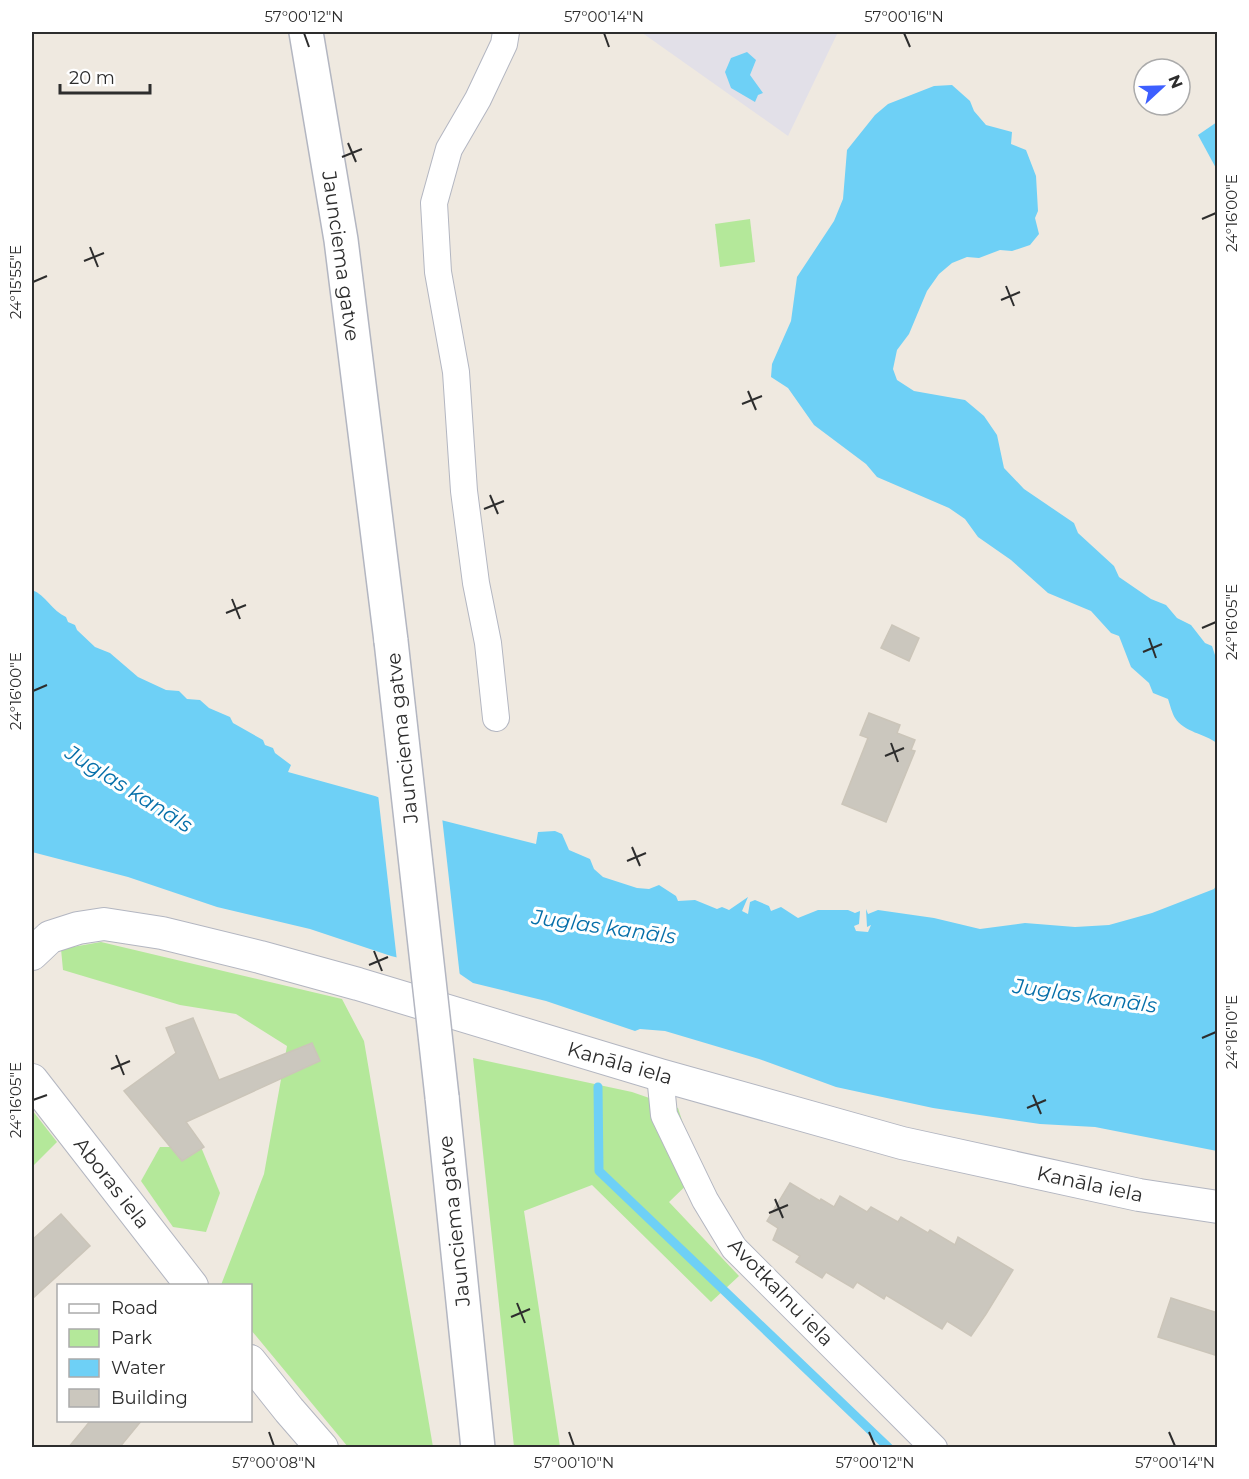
<svg xmlns="http://www.w3.org/2000/svg" width="1249" height="1479" font-family="Montserrat,sans-serif">
<style>
.industrial{fill:#e2e0e8}
.green{fill:#b4e89a}
.water{fill:#6ed0f6}
.pier{fill:#efe9e0}
.lines{fill:none;stroke-linecap:round;stroke-linejoin:round}
.stream{stroke:#6ed0f6;stroke-width:9}
.building{fill:#cbc7be;stroke:#cbc5b9;stroke-width:1.5}
.minor-casing{stroke:#b3b6c1;stroke-width:28}
.tertiary-casing{stroke:#b3b6c1;stroke-width:34}
.secondary-casing{stroke:#b3b6c1;stroke-width:36}
.minor{stroke:#fff;stroke-width:26}
.tertiary{stroke:#fff;stroke-width:32}
.secondary{stroke:#fff;stroke-width:33}
.secondary-bridge-casing{stroke:#b3b6c1;stroke-width:36;stroke-linecap:butt}
.secondary-bridge{stroke:#fff;stroke-width:33}
.ticks{fill:none;stroke:#2d2d2d;stroke-width:2}
.labels{text-anchor:middle;stroke-width:6;stroke-linejoin:round;paint-order:stroke}
.street-label{font-size:20px;fill:#2d2d2d;stroke:#fff}
.water-label{font-size:21px;font-style:italic;fill:#066fa9;stroke:#fff}
.neatline{fill:none;stroke:#2d2d2d;stroke-width:2}
.ticks-label{font-size:15px;text-anchor:middle;fill:#2d2d2d}
</style>
<rect width="100%" height="100%" fill="#efe9e0"/>
<polygon class="industrial" points="641,32 838,32 788,136"/>
<g class="green">
<polygon points="750,219 755,262 720,267 715,224"/>
<polygon points="101,942 342,999 364,1041 433,1447 348,1447 251,1330 250,1286 221,1285 264,1174 287,1046 236,1014 180,1005 63,970 61,949"/>
<polygon points="473,1058 632,1092 678,1108 699,1173 669,1202 739,1276 711,1302 592,1185 524,1211 560,1447 514,1447"/>
<polygon points="32,1110 57,1142 32,1167"/>
<polygon points="160,1147 201,1147 220,1193 206,1232 173,1227 141,1181"/>
</g>
<g class="water">
<polygon points="747,52 756,60 750,75 763,93 758,95 755,102 731,88 725,72 731,58"/>
<path d="M952,85L970,101L974,111L986,125L1012,132L1011,144L1026,150L1036,176L1038,211L1035,218L1039,234L1030,245L1012,251L1000,250L979,258L967,257L952,263L939,274L927,291L909,334L897,350L893,369L897,380L914,391L965,400L984,416L997,435L1004,468L1024,489L1074,523L1078,533L1114,566L1119,577L1151,599L1166,605L1177,618L1191,625L1205,643L1212,646L1217,661V743C1205,734 1184,732 1175,718C1172,713 1170,705 1168,699L1153,693L1149,683L1131,667L1119,636L1111,633L1091,611L1048,593L1011,560L978,537L965,519L949,508L877,477L866,464L814,425L788,388L771,377L772,364L791,321L797,277L834,221L843,199L847,150L875,115L888,104L934,86Z"/>
<polygon points="1217,122 1217,170 1198,135"/>
<path d="M32,590C46,595 52,611 66,617L68,622L75,625L77,630L95,647L110,653L138,677L166,690L179,691L187,699L200,700L209,708L230,717L233,723L263,740L265,745L273,748L275,753L291,765L288,772L375,796L437,819L536,844L538,832L555,831L562,834L569,850L590,859L594,869L603,877L637,888L649,889L659,885L676,896L678,901L695,900L717,909L722,907L729,910L748,897L742,911L748,914L750,902L755,900L769,906L771,911L781,907L798,918L818,910H848L855,913L860,911L859,924L854,926L856,931L868,932L871,925L867,927L866,909L868,914L878,910L934,918L980,929L1025,923L1075,927L1109,925L1152,913L1214,889L1217,884V1151L1095,1127L1040,1124L933,1108L836,1087L759,1059L665,1031L640,1029L635,1031L546,1001L473,983L457,972L391,956L310,929L217,907L128,877L32,852Z"/>
</g>
<polygon class="pier" points="378,794 442,817 460,977 456,974 397,961"/>
<g class="lines">
<polyline class="stream" points="598,1087 599,1171 889,1448"/>
</g>
<g class="building">
<polygon points="892,625 919,638 909,661 881,648"/>
<polygon points="869,713 900,725 897,733 915,740 911,750 915,751 886,822 842,804 868,738 860,735"/>
<polygon points="193,1018 219,1080 312,1043 320,1061 186,1122 204,1147 182,1161 124,1091 176,1053 166,1028"/>
<polygon points="790,1183 820,1201 821,1199 834,1207 840,1196 867,1212 871,1207 898,1222 901,1217 928,1233 930,1230 955,1245 958,1237 1013,1270 986,1314 971,1336 947,1321 942,1329 886,1295 884,1299 857,1282 853,1288 826,1272 822,1278 796,1262 800,1256 773,1240 778,1228 767,1221"/>
<polygon points="61,1214 90,1246 32,1299 32,1240"/>
<polygon points="1171,1298 1218,1313 1218,1356 1158,1337"/>
<polygon points="91,1420 142,1420 119,1448 68,1448"/>
</g>
<g class="lines">
<g class="minor-casing">
<g id="minor">
<polyline points="496,718 488,643 476,583 464,491 456,372 438,272 434,203 449,149 478,99 504,44 506,32"/>
<polyline points="660,1075 664,1115 705,1200 734,1248 934,1448"/>
</g>
</g>
<g class="tertiary-casing">
<g id="tertiary">
<polyline points="32,954 50,937 78,928 104,924 162,933 260,957 358,984 660,1075 902,1143 1139,1195 1218,1207"/>
<polyline points="32,1080 192,1286"/>
<polyline points="250,1361 289,1410 322,1448"/>
</g>
</g>
<g class="secondary-casing">
<g id="secondary">
<polyline points="306,32 341,240 391,641"/>
<polyline points="442,1097 478,1448"/>
</g>
</g>
<use href="#minor" class="minor"/>
<use href="#tertiary" class="tertiary"/>
<use href="#secondary" class="secondary"/>
<g class="secondary-bridge-casing">
<polyline id="secondary-bridge" points="391,641 442,1097"/>
</g>
<use href="#secondary-bridge" class="secondary-bridge"/>
</g>
<path class="ticks" d="M304,33L309,47M604,33L609,47M904,33L910,47M348,143L356,162M342,157L362,149M1202,219L1216,213M90,247L98,267M84,261L104,253M33,282L47,276M1006,286L1014,306M1001,300L1020,292M748,391L756,410M742,404L762,396M490,495L498,514M484,509L504,501M232,599L240,619M226,613L246,605M1202,628L1216,622M1149,638L1156,658M1143,652L1162,644M33,691L47,685M891,743L898,762M885,756L904,748M632,847L640,866M627,861L646,853M374,951L382,971M369,965L388,957M1202,1038L1216,1032M116,1055L124,1075M111,1069L130,1061M1033,1095L1041,1114M33,1100L47,1095M1027,1108L1046,1100M775,1199L783,1218M769,1213L788,1205M517,1303L525,1323M511,1317L530,1309M269,1432L274,1446M569,1432L574,1446M869,1432L875,1446M1169,1432L1175,1446"/>
<g class="labels">
<g class="street-label">
<text transform="translate(341 256) rotate(82)" y="7">Jaunciema gatve</text>
<text transform="translate(402 738) rotate(-96)" y="7">Jaunciema gatve</text>
<text transform="translate(620 1063) rotate(16)" y="7">Kanāla iela</text>
<text transform="translate(112 1183) rotate(52)" y="7">Aboras iela</text>
<text transform="translate(1090 1184) rotate(12)" y="7">Kanāla iela</text>
<text transform="translate(454 1221) rotate(-96)" y="7">Jaunciema gatve</text>
<text transform="translate(781 1292) rotate(46)" y="7">Avotkalnu iela</text>
</g>
<g class="water-label">
<text transform="translate(129 789) rotate(32)" y="7">Juglas kanāls</text>
<text transform="translate(604 927) rotate(8)" y="7">Juglas kanāls</text>
<text transform="translate(1085 996) rotate(8)" y="7">Juglas kanāls</text>
</g>
</g>
<rect width="1249" height="1479" fill="none" stroke="#ffffff" stroke-width="66"/>
<rect x="57" y="1284" width="195" height="138" fill="#ffffff" stroke="#ababab" stroke-width="1.5"/>
<rect x="69" y="1304" width="30" height="9" fill="#ffffff" stroke="#ababab" stroke-width="1.5"/>
<text x="111" y="1314" font-size="18" fill="#2d2d2d">Road</text>
<rect x="69" y="1329" width="30" height="18" fill="#b4e89a" stroke="#ababab" stroke-width="1.5"/>
<text x="111" y="1344" font-size="18" fill="#2d2d2d">Park</text>
<rect x="69" y="1359" width="30" height="18" fill="#6ed0f6" stroke="#ababab" stroke-width="1.5"/>
<text x="111" y="1374" font-size="18" fill="#2d2d2d">Water</text>
<rect x="69" y="1389" width="30" height="18" fill="#cbc7be" stroke="#ababab" stroke-width="1.5"/>
<text x="111" y="1404" font-size="18" fill="#2d2d2d">Building</text>
<g transform="translate(1162 87) rotate(68)"><circle r="28" fill="#ffffff" stroke="#ababab" stroke-width="1.5"/>
<path d="M0-4.5L10 22L0 15L-10 22Z" fill="#3d5fff"/>
<text y="-9" font-size="16" font-weight="bold" text-anchor="middle" fill="#2d2d2d">N</text>
</g>
<path d="M60 84v9h90v-9" fill="none" stroke="#2d2d2d" stroke-width="3"/>
<text x="69" y="84" font-size="18" fill="#2d2d2d" stroke="#ffffff" stroke-width="4.5" paint-order="stroke">20 m</text>
<rect x="33" y="33" width="1183" height="1413" class="neatline"/>
<g class="ticks-label">
<text x="304" y="22">57°00'12"N</text>
<text x="604" y="22">57°00'14"N</text>
<text x="904" y="22">57°00'16"N</text>
<text transform="translate(1232 213) rotate(-90)" y="5">24°16'00"E</text>
<text transform="translate(16 282) rotate(-90)" y="5">24°15'55"E</text>
<text transform="translate(1232 622) rotate(-90)" y="5">24°16'05"E</text>
<text transform="translate(16 691) rotate(-90)" y="5">24°16'00"E</text>
<text transform="translate(1232 1032) rotate(-90)" y="5">24°16'10"E</text>
<text transform="translate(16 1100) rotate(-90)" y="5">24°16'05"E</text>
<text x="274" y="1468">57°00'08"N</text>
<text x="574" y="1468">57°00'10"N</text>
<text x="875" y="1468">57°00'12"N</text>
<text x="1175" y="1468">57°00'14"N</text>
</g>
</svg>
